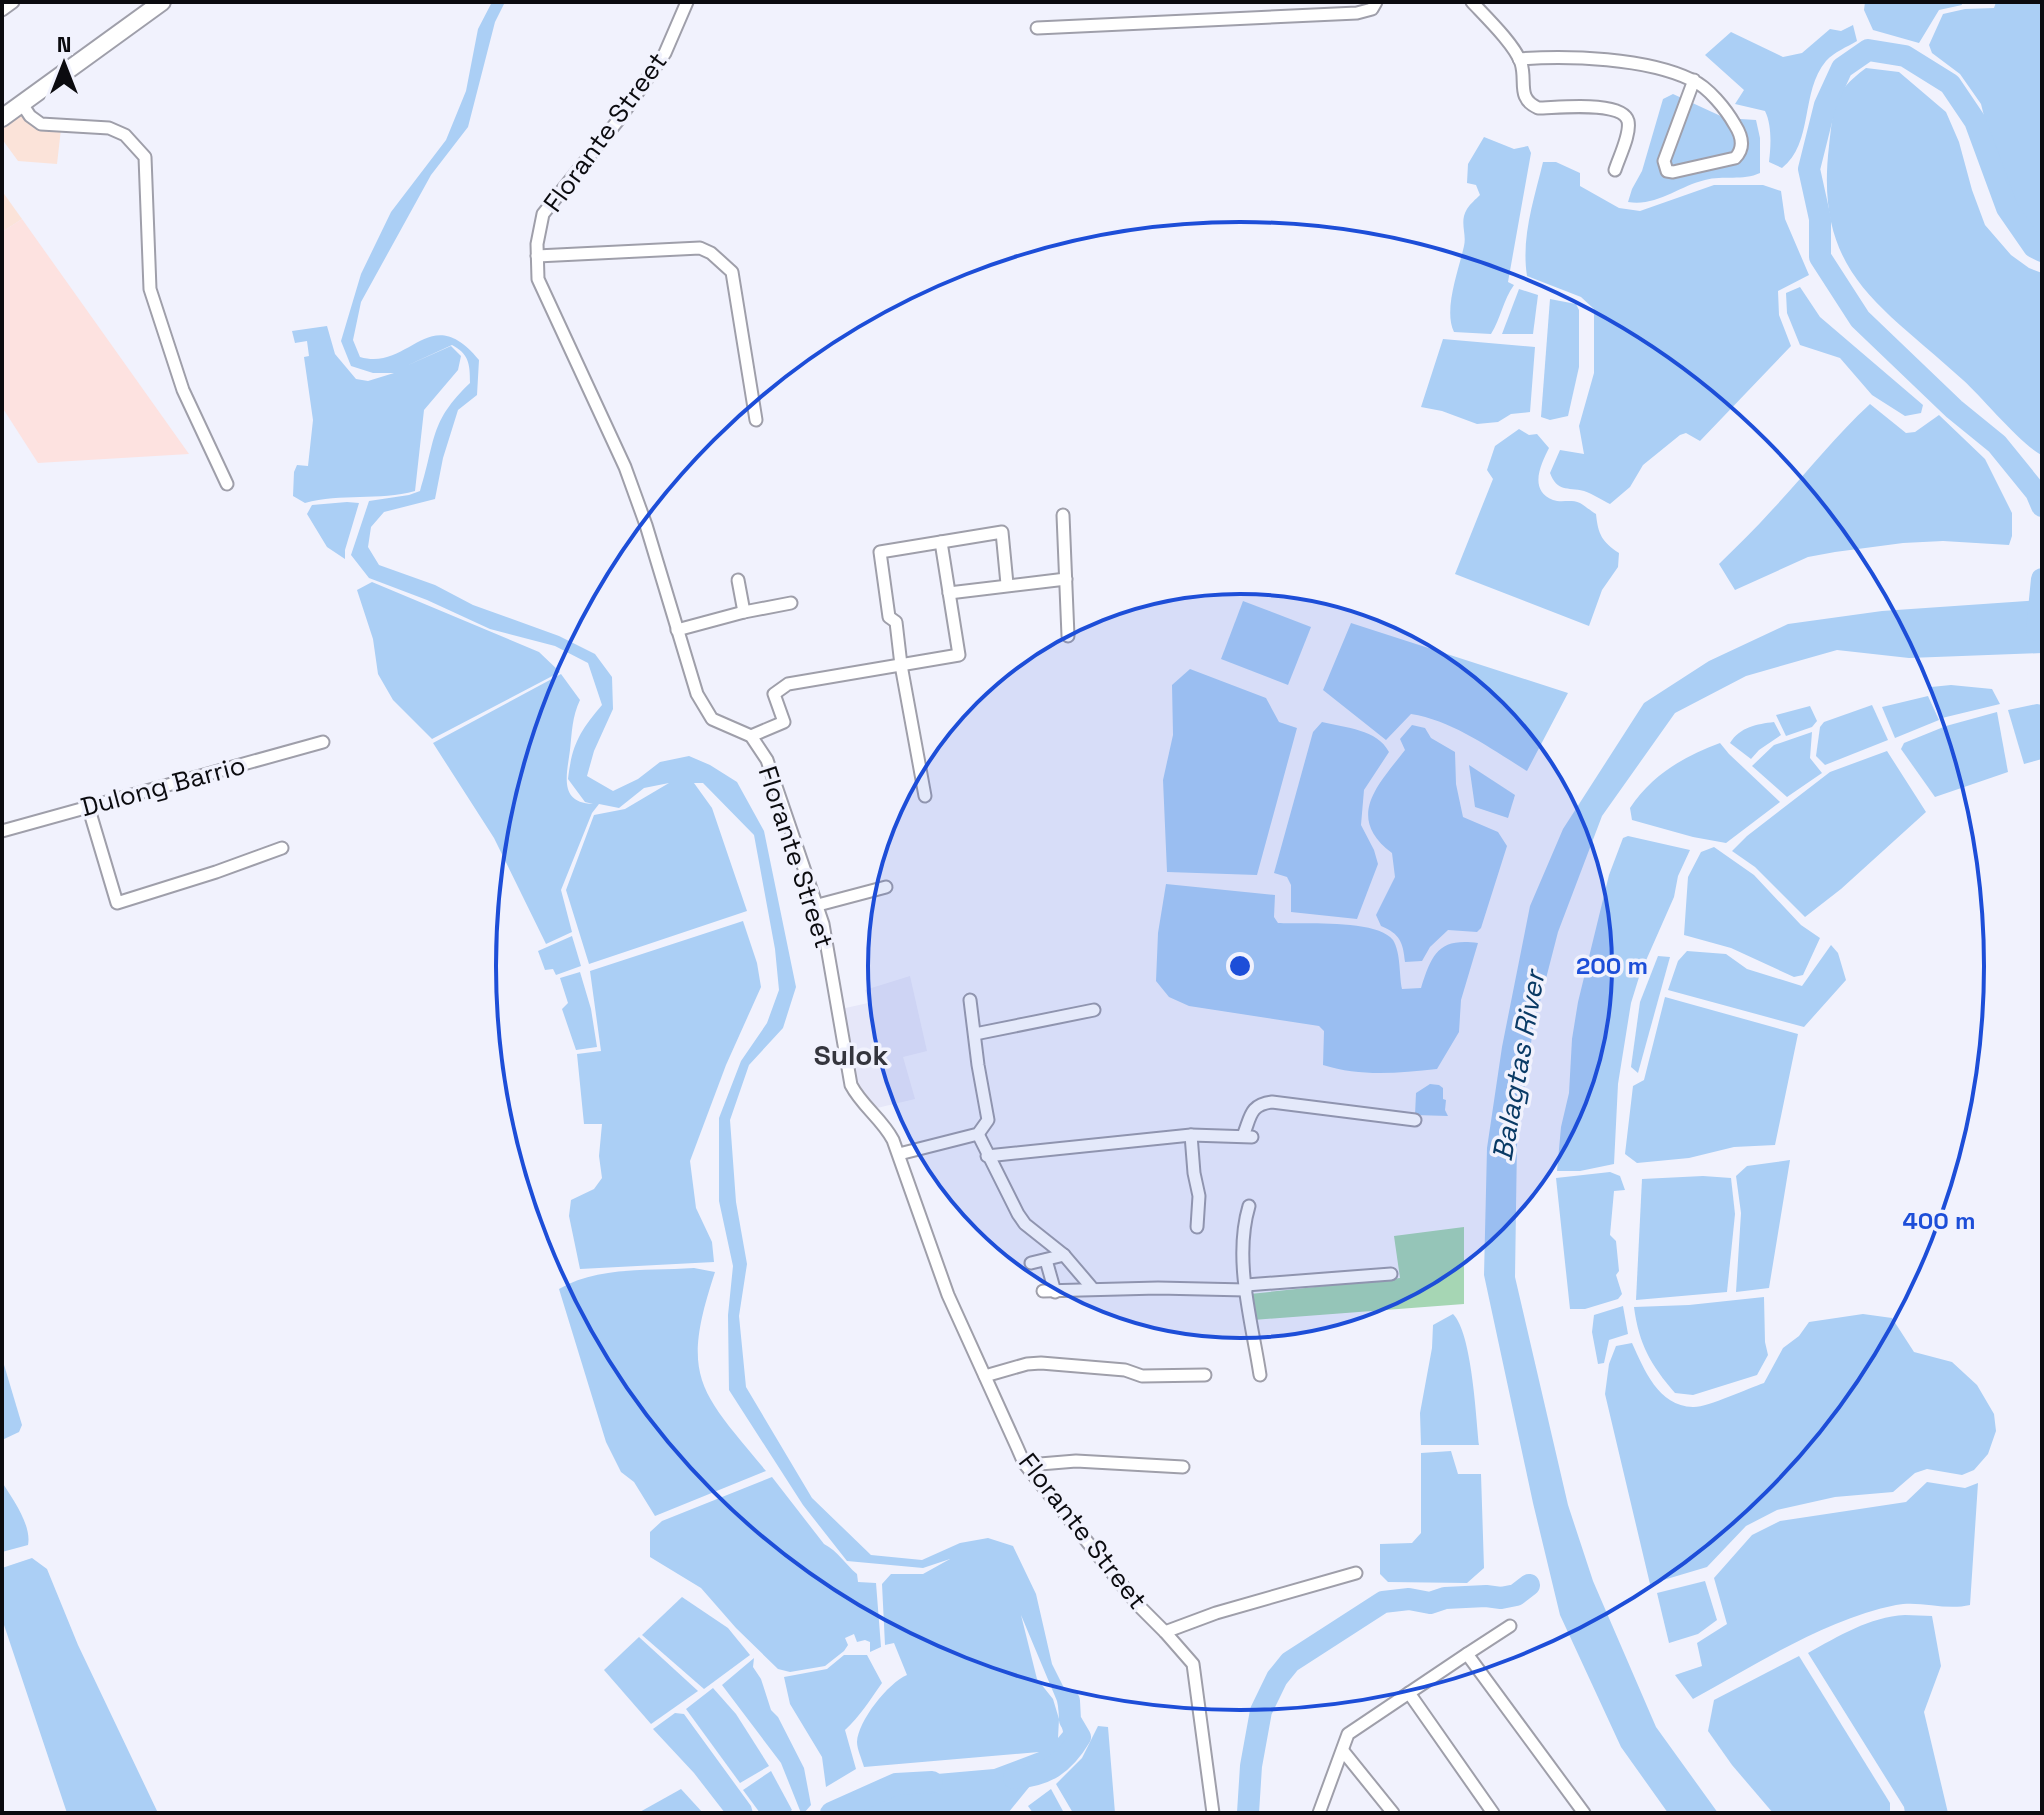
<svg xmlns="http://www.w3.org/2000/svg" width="2044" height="1815" font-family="'Space Grotesk',sans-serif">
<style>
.commercial{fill:#fbe3d9}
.industrial{fill:#fde2e0}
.built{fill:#e6e7f9}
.green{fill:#a6d6b4}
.water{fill:#abcff5;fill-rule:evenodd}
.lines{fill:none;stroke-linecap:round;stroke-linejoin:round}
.river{stroke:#abcff5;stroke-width:22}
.minor-casing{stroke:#9f9faa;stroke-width:15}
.secondary-casing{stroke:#9f9faa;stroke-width:20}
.minor{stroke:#fff;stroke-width:11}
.secondary{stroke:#fff;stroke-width:16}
.ring{fill:none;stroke:#1d4ed8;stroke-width:4}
.labels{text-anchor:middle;stroke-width:7;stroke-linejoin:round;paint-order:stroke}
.street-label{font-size:26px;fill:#0b0b0f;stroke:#f1f2fd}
.neighbourhood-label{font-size:28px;font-weight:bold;fill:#34353d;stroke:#f1f2fd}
.water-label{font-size:28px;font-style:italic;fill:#093a65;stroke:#f1f2fd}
.centre{fill:#1d4ed8;stroke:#f1f2fd;stroke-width:4}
.ring-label{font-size:24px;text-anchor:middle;font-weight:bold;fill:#1d4ed8;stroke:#f1f2fd;stroke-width:7;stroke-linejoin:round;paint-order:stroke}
</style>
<rect width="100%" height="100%" fill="#f1f2fd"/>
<g class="commercial">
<polygon points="22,113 33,126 61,129 57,164 18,161 2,139 2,128"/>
<polygon points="2,191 22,219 2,232"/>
</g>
<polygon class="industrial" points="22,219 189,454 38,463 2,407 2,232"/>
<polygon class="built" points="910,976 927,1051 903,1057 915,1099 877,1108 859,1089 841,1009 868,1003 865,990"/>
<polygon class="green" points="1464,1227 1464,1304 1253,1320 1250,1294 1400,1278 1394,1236"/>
<g class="water">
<path d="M492,2H505L495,22L468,127L431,175L361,302L353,340L360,357C410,372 429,299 479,360L477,395L458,410L443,458L435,499L384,512L371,527L368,547L379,565L435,585L473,605L559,636L595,654L612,677L613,709L594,751L587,776L613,791L638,779L660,762L689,756L710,765L737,782L764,831L796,987L783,1028L749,1065L730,1120L736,1202L747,1264L739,1316L746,1387L812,1498L871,1555L922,1560L960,1543L988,1538L1013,1546L1036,1594L1052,1664L1074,1708V1732L1008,1813H834L840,1807L873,1793L937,1774L994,1769L1039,1752L864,1767C862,1760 857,1749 857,1742C858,1721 888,1683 907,1675L894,1643L885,1645L882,1584L891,1574H923L950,1559L923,1568L847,1561L803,1505L729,1390L728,1315L733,1266L719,1201V1118L741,1061L767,1023L779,990L775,949L754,835L703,783H694L712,808L747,911L589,964L566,890L594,815L625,809L669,783L644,788L619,808L599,804L592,813L561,890L572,932L546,944L494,838L433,743L561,674L580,700C572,717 572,732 570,750C567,774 558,803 593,804L585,802L568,779C572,744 580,731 602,705L588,663L555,646L490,629L427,600L369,578L351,555L369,501L409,495L420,491C436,440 429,422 470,383C470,364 469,354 452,345L406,366L451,346L461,356L458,370L424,410L415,491C379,501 341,493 305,503L293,496L294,472L297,465L308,466L313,420L304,357L309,356L307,341L295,343L292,331L327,326L335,354L356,379L368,381L394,373H373L351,366L341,341L361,274L391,212L446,140L466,91L478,29ZM1021,1615L1057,1701L1063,1732L1058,1738L1059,1719L1053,1699L1037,1679Z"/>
<polygon points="1865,2 1961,2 1962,5 1939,10 1919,43 1873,30 1864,10"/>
<polygon points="1996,2 2042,2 2042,242 2018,215 1995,160 1981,104 1960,74 1932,53 1929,45 1943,14 1965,9 1994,8"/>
<path d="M1853,25L1857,41C1847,47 1834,52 1826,61C1800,92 1814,143 1782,168L1769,162C1771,146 1772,125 1765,111L1735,104L1744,90L1705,55L1731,32L1783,57L1802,53L1830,29L1841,31Z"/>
<path d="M1866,68L1899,72L1946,112L1959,142L1972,190L1985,225L2011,255L2029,268L2042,273V455C2022,446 1982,397 1963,380C1880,304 1814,274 1829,146C1834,106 1832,93 1866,68Z"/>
<path d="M1673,94L1725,118L1756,120L1760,138V173C1743,181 1723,175 1705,180C1679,186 1656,207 1628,202L1632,189L1642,171L1663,99Z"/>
<path d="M1484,137L1514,149L1528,146L1531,153L1508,282L1514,285C1503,300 1501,318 1491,334L1454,332C1443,310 1459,269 1464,246C1467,233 1459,222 1467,209C1470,204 1476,199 1480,195L1476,185L1467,183L1468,164Z"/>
<path d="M1543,162H1556L1580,173V186L1619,208L1640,211L1714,185H1763L1781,191L1785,219L1809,275L1778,291L1779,315L1791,346L1700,441L1686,433L1680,435L1643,465L1630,487L1610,504C1602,500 1593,494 1584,491C1567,487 1557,492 1550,473L1560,450L1584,454L1579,426L1594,373V309L1581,297L1527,276C1521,237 1534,200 1543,162Z"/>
<polygon points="1800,287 1820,317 1923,405 1921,413 1905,416 1872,395 1840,358 1800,345 1787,313 1786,293"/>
<polygon points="1519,289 1538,295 1533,334 1502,334"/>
<polygon points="1550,299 1576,304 1579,310 1579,367 1568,416 1550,420 1541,417"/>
<polygon points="1443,339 1535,347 1530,412 1511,414 1498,422 1477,424 1442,411 1421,407"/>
<path d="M1870,404L1906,433L1915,432L1939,415L1985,459L2012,513V536L2009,545L1943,541L1903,543L1835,552L1808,557L1735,590L1719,564C1737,546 1755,529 1772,510C1806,474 1834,437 1870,404Z"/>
<path d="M1519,429L1529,435L1537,434L1549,448C1541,464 1528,490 1553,500C1561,503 1571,499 1580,503C1585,506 1591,511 1596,514C1598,534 1602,542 1619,553L1618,567L1602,590L1589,626L1455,574L1493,479L1487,470L1495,446Z"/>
<polygon points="347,502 359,503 345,550 345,559 327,547 307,514 312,505"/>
<polygon points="372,582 539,652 560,672 432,739 393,700 378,674 373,639 357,590"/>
<polygon points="2042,600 2042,653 1909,658 1837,650 1746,676 1675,713 1602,816 1558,932 1533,1029 1517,1142 1515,1277 1568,1505 1593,1581 1656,1727 1718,1813 1668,1813 1621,1747 1560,1615 1533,1503 1484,1275 1487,1148 1502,1047 1530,906 1563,829 1644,703 1709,661 1788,624 1882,611"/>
<polygon points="1243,601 1311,627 1288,685 1221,659"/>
<path d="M1351,623L1568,693L1527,771C1491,749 1454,721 1411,714L1386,740L1323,690Z"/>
<polygon points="1190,669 1266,698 1279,722 1297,728 1257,875 1167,872 1163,780 1173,735 1172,685"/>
<polygon points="1951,685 1992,689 2000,704 1942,718 1931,687"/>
<polygon points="1928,696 1939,720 1895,738 1882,707"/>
<polygon points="2037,704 2042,705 2042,759 2024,764 2008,710"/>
<polygon points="1872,705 1888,740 1825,765 1816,756 1820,727 1824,722"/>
<polygon points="1810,706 1817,721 1812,727 1786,736 1776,715"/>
<polygon points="1997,712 2008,772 1935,797 1901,749 1904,743 1946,726"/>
<path d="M1322,722C1346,728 1377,729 1389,752L1364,790L1361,825L1374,850L1378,864L1357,919L1291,912V885L1287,877L1274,873L1313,732Z"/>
<path d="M1774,722L1781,735L1759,750L1751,759L1730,743C1740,727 1757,724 1774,722Z"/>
<path d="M1412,725L1425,728L1431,738L1455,752L1456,784L1463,817L1498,832L1507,846L1481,928L1477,932L1448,930L1430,947L1422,961L1405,962C1403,942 1400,934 1381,926L1376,915L1395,877L1392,853C1344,817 1379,784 1405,750L1400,739Z"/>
<polygon points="1812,732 1810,758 1822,773 1787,797 1752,766 1774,745"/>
<path d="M1720,743L1729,754L1780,802L1726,843L1693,837L1632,820L1630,808C1652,775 1684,756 1720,743Z"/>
<polygon points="1887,751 1926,812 1841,889 1805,917 1755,867 1732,851 1747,836 1830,772"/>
<polygon points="1469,765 1515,795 1508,818 1475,807"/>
<polygon points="1628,836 1690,850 1678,876 1674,897 1640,974 1631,1003 1618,1084 1614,1164 1580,1171 1557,1171 1561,1127 1569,1093 1572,1039 1578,1002 1609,875 1623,838"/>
<polygon points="1714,847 1754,875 1801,925 1820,938 1803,975 1794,977 1731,948 1684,935 1688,877 1701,852"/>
<path d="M1166,884L1275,895L1274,917L1278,923C1303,924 1378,919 1393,940C1401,953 1399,975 1402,989L1421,988C1432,953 1439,938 1478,943L1461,1000L1459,1032L1437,1069C1398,1073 1361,1077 1323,1065L1324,1031L1319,1026L1189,1006L1169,997L1156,981L1158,933Z"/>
<polygon points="743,921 757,963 761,987 726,1065 690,1161 696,1208 712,1242 714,1262 580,1269 569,1216 571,1200 594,1189 602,1178 599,1156 602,1124 584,1124 577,1054 601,1051 590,971"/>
<polygon points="572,936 581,966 556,975 553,969 545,970 538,951"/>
<polygon points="1831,945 1838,953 1846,980 1804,1027 1668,990 1678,961 1687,951 1726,954 1747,969 1802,986"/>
<polygon points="1658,956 1670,957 1638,1073 1631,1067 1640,1002"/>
<polygon points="580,972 591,1009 597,1047 576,1050 562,1009 568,1003 560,978"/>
<polygon points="1665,997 1798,1034 1775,1145 1734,1147 1689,1158 1637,1163 1625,1154 1633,1086 1644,1080"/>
<polygon points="1430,1084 1439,1085 1443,1088 1443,1099 1446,1100 1445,1110 1448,1116 1415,1115 1416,1093"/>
<polygon points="1790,1160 1769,1288 1736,1292 1741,1213 1736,1176 1747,1166"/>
<polygon points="1610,1172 1620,1176 1625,1190 1614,1191 1610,1235 1616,1241 1619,1271 1616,1275 1622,1294 1618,1299 1585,1309 1570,1309 1556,1178"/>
<polygon points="1703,1176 1731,1178 1735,1214 1727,1292 1636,1300 1642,1179"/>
<path d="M694,1268L715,1272C680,1378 699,1390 766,1471L655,1516L634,1482L621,1472L606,1442L559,1289C598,1266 650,1271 694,1268Z"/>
<path d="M1764,1297L1765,1342L1768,1355L1757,1375L1693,1395L1675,1393C1651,1365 1639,1345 1634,1307L1689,1305Z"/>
<polygon points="1623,1306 1628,1334 1609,1340 1604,1363 1598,1364 1592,1332 1594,1315"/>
<path d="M1453,1314C1472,1333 1476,1417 1479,1445H1421L1420,1413L1432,1348L1433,1325Z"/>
<path d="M1863,1314L1892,1318L1914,1352L1952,1362L1977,1385L1994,1414L1996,1431L1988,1454L1974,1470L1962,1475L1927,1469L1915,1473L1893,1492L1835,1497L1777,1510L1746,1526L1707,1567L1650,1584L1605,1394L1609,1364L1616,1346L1632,1343C1644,1369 1658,1406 1693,1407C1706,1408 1749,1388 1764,1383L1783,1348L1799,1336L1809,1322Z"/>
<polygon points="2,1358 22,1425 19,1432 2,1440"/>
<polygon points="1451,1451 1458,1474 1481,1474 1484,1568 1467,1583 1388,1582 1380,1574 1380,1544 1412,1543 1421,1533 1421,1453"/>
<path d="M772,1477L824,1544C838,1551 845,1564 857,1574L858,1582L876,1583L881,1647L870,1652V1642L865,1640L857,1642L854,1634L845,1638L848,1645L844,1651L825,1666L790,1672L778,1669L736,1628L701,1588L650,1557V1532L662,1521Z"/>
<path d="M2,1482C12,1498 32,1525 28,1545L2,1552Z"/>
<path d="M1927,1482L1965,1488L1978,1483L1970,1605C1945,1611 1920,1600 1896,1605C1823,1620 1758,1664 1693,1699L1675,1675L1702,1666L1697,1643L1727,1624L1714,1578L1752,1535L1780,1521L1906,1502Z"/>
<polygon points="32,1558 47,1569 78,1645 158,1813 67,1813 2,1619 2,1568"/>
<polygon points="1705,1581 1717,1620 1698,1634 1669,1643 1657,1593"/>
<polygon points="682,1597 728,1628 750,1655 704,1689 642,1635"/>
<path d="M1905,1615L1932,1616L1941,1666L1924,1712L1948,1813H1905L1904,1807L1808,1653C1839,1636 1869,1617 1905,1615Z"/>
<polygon points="639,1637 698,1691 651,1724 604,1670"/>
<path d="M844,1655H867L882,1683C870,1700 860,1716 845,1730L856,1769L826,1787L822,1757L790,1704L784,1677L827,1669Z"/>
<polygon points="1799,1656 1890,1803 1890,1813 1773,1813 1732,1765 1708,1731 1714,1700"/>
<polygon points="754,1658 753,1667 761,1679 771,1710 778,1717 804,1768 811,1805 804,1813 801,1813 781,1763 722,1685"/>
<polygon points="713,1688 736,1714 769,1766 740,1783 686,1709"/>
<polygon points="675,1713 684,1714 751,1806 753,1813 725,1813 694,1773 653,1729"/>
<polygon points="1098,1726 1108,1727 1115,1813 1073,1813 1056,1784 1082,1758"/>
<polygon points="771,1771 792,1810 788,1813 760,1813 743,1790"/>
<polygon points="681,1789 703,1813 638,1813"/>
<polygon points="1051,1789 1064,1813 1033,1813 1028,1806"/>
</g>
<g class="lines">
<g class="river">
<polyline points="2042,251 2034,247 2007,208 1975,121 1950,84 1905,56 1868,50 1842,68 1825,105 1809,169 1820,219 1820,257 1860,319 1954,409 1997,444 2036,492 2042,506"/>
<polyline points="2037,630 2042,579"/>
<path d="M1014,1778C1046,1776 1064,1764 1080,1737L1070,1720L1069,1701"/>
<polyline points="831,1813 896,1784 932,1782"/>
<polyline points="1248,1813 1251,1766 1261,1711 1277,1678 1290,1662 1383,1602 1409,1599 1430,1603 1445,1598 1486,1596 1501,1598 1516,1595 1529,1585"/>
</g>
<g class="minor-casing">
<g id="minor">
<path d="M687,2L665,53L620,118L543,214L537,244L538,279L625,467L646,525L697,694L712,719L751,736L767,760L823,924L851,1085C862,1106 882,1119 893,1140L948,1295L1017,1447L1024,1463L1138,1605L1165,1632L1193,1664L1213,1813"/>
<path d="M1472,2C1486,17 1515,45 1521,63C1527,82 1516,98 1538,108C1556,108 1622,100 1628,121C1631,134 1619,157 1615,170"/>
<polyline points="2,10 13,2"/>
<polyline points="1037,28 1357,13 1372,9 1376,2"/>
<path d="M1519,59C1568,55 1647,58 1692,80C1708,87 1726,109 1735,125C1742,136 1745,148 1735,158L1673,172L1667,171L1664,161L1694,80"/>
<polyline points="22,104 30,116 41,124 109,128 125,135 145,157 150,289 183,390 227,484"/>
<polyline points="537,256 700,248 711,253 732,272 756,420"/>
<polyline points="1063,515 1068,636"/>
<polyline points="738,580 744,612"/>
<polyline points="949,593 1066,579"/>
<polyline points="677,630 744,612 791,603"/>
<polyline points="751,736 784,722 774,694 788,684 959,655 941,542"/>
<polyline points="925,796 901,665 896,622 889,617 880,552 1002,532 1007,584"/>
<polyline points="88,806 117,903 216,872 282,848"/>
<polyline points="2,831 323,742"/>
<polyline points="818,905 886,887"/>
<polyline points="975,1034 1094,1010"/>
<polyline points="978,1134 1018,1214 1025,1224 1064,1255 1093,1289"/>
<polyline points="1191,1135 1194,1173 1199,1196 1197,1227"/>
<path d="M1243,1136C1251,1117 1249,1105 1272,1102L1415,1120"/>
<polyline points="899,1154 978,1134 988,1120 978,1065 970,1000"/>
<polyline points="987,1156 1191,1135 1252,1137"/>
<path d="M1249,1206C1233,1260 1252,1322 1260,1375"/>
<polyline points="1046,1260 1055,1292"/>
<polyline points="1031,1263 1064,1255"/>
<polyline points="1246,1285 1391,1274"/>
<polyline points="1043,1291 1158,1288 1246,1290"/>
<polyline points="985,1376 1027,1364 1041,1363 1125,1370 1142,1376 1205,1375"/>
<polyline points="1028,1465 1076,1461 1183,1467"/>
<polyline points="1165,1632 1216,1613 1356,1573"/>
<polyline points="1467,1654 1510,1626"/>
<polyline points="1409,1693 1493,1813"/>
<polyline points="1343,1751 1393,1813"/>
<polyline points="1319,1813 1348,1734 1467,1654 1584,1813"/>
</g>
</g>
<g class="secondary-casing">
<polyline id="secondary" points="2,118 162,2"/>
</g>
<use href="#minor" class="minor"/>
<use href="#secondary" class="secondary"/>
</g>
<circle cx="1240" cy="966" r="372" fill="#1d4ed8" fill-opacity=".12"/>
<g class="ring">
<circle cx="1240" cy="966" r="372"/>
<circle cx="1240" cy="966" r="744"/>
</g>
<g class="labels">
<g class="street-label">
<text transform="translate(605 132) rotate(-54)" y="9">Florante Street</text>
<text transform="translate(163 786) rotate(-15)" y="9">Dulong Barrio</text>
<text transform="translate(796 857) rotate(72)" y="9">Florante Street</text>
<text transform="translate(1083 1531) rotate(52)" y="9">Florante Street</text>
</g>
<g class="neighbourhood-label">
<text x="851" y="1065">Sulok</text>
</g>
<g class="water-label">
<text transform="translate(1518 1066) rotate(-80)" y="10">Balagtas River</text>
</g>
</g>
<circle cx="1240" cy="966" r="12" class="centre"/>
<g class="ring-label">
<text x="1612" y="974">200 m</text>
<text x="1939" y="1229">400 m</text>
</g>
<rect width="2044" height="1815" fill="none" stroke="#0b0b0f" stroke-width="8"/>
<g transform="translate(64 64)" stroke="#f1f2fd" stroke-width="6" paint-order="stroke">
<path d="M0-6L14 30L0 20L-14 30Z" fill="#0b0b0f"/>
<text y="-12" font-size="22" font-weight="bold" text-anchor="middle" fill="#0b0b0f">N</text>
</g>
</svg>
